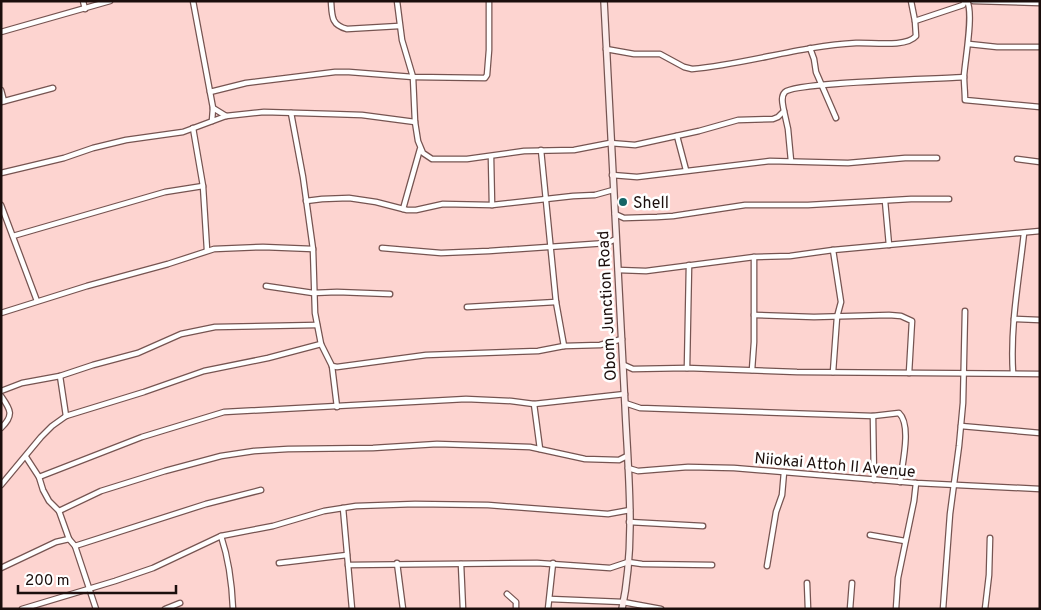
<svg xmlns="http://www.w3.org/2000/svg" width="1041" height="610" font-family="Overpass,sans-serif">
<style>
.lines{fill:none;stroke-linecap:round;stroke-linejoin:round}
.street-casing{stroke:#765451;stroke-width:7}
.secondary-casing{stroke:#765451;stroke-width:8}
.street{stroke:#fff;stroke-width:4.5}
.secondary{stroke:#fceceb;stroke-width:5.5}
.poi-dot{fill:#146466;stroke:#fff;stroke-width:2}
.labels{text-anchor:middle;stroke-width:5;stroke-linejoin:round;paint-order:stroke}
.poi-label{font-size:16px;fill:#1b0e0c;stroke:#fff;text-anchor:start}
.street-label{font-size:16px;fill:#1b0e0c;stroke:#fff}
</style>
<rect width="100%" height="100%" fill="#fdd4d0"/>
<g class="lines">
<g class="street-casing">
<g id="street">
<polyline points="83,1 85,9"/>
<polyline points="193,1 213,108 212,121"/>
<path d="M331,1C332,16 331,25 347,29L399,26"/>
<path d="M397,1L402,40L413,77L415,122L418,141L423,153L432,159H467L524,151L574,150L610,143L635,145L699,131L738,120L773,119L778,117L784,111C783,105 780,97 785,92C795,82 939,79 964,77"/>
<polyline points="911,1 915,21"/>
<path d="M967,1C974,13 965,60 964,76C964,84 965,92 965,100L1040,107"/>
<polyline points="973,1 1040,3"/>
<polyline points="1,32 110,1"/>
<polyline points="969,44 997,47 1040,47"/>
<polyline points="810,48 814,59 816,72 836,118"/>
<path d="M606,49L634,54H660L684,67L692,69C747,64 800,46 856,43C870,42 906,48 916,36L915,21L963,5L965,1"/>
<polyline points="1,90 4,101"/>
<polyline points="210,92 246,83 335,72 349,72 413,77 485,78 487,75 489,50 489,1"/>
<polyline points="1,102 53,88"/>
<polyline points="213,108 226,116"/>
<polyline points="784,111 788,129 791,161"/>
<polyline points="291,113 303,177 313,249 315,313 321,344 332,366 337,407"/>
<polyline points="193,128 203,186 207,250"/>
<polyline points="677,136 686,170"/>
<polyline points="541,150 556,302 564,346"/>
<polyline points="491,157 492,205"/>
<polyline points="1017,159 1040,162"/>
<polyline points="1,173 64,158 93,148 126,140 183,132 226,116 264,112 332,114 362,115 415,122"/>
<polyline points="612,175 637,177 770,161 848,163 905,158 937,158"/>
<polyline points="306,201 322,199 349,198 376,202 407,210 416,210 443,204 492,205 573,196 595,195 613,190"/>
<polyline points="885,201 889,245"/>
<polyline points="1,205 37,301"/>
<polyline points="403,209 420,149"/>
<polyline points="615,214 624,218 657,217 673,216 745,205 808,205 911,199 949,199"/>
<polyline points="13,236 165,192 203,186"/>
<polyline points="382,248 441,253 489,251 607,243 616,239"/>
<polyline points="618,270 646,271 754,257 790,256 833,250 1040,231"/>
<polyline points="266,286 313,293 337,292 390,294"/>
<polyline points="467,307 556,302"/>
<polyline points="1,313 87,286 168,264 214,249 263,247 313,249"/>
<polyline points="754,315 814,317 889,315 901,316 912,321 909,373"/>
<polyline points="1014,319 1040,320"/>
<polyline points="624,365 633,369 687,368 797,372 1040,374"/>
<polyline points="332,366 337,367 426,355 538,351 564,346 600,345 622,339"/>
<polyline points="687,368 689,265"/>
<polyline points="752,370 754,342 754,257"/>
<polyline points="833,372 837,317 841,302 833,250"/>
<path d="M1013,373C1010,326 1019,279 1024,233"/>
<polyline points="60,376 66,416"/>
<polyline points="1,391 22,383 60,376 93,365 138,353 181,334 215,327 317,325"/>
<path d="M1,396C10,409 15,415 1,428"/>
<path d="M625,403L640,408L873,416L899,413C912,425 902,465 900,482"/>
<polyline points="534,404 540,449"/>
<polyline points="873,416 874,480"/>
<polyline points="961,426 1040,433"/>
<polyline points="26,457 39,477 43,490 49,501 59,511 69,539"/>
<polyline points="628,468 638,471 688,467 734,468 916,483 1040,489"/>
<polyline points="39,477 142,437 224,412 466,399 511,401 534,404 625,394"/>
<polyline points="1,485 41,437 52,426 66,416 144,392 204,371 268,358 321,344"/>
<polyline points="343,508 352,609"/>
<polyline points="59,511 101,491 165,471 221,456 254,451 288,449 373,448 437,444 530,447 585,459 619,460 627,456"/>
<polyline points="629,522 703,526"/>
<polyline points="870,535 905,541"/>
<path d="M221,536C229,560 232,584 233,609"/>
<polyline points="75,546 206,504 261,490"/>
<polyline points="279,563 347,555"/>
<polyline points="397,563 403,609"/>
<polyline points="461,564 463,609"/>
<polyline points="348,565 537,563 610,568 628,562 642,564 712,565"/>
<polyline points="767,566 776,512 782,495 784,472"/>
<polyline points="1,568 56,542 69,539 75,546 96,609"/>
<polyline points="807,583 808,609"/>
<polyline points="507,594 516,602 516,609"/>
<polyline points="550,599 623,602 661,609"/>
<polyline points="22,609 115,581 153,568 221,536 273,526 324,511 356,506 415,504 488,505 608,514 630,510"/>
<polyline points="165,609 180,603"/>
<polyline points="548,609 553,563"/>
<polyline points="850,609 852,583"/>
<polyline points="896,609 898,578 914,501 916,483"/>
<polyline points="943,609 950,514 959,446 963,403 965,311"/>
<polyline points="985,609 989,575 990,538"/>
</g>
</g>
<g class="secondary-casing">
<path id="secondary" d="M604,1C610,136 619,270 625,405C628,473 636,542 622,609"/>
</g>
<use href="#street" class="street"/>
<use href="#secondary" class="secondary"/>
</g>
<circle class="poi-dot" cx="623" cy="202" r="5"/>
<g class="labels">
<g class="poi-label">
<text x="633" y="208">Shell</text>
</g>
<g class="street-label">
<text transform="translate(606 306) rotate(-93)" y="6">Obom Junction Road</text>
<text transform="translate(835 464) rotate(5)" y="6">Niiokai Attoh II Avenue</text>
</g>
</g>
<rect width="1041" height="610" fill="none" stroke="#1b0e0c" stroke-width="5"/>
<path d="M18 585v8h158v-8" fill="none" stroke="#1b0e0c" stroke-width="2.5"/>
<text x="25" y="585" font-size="15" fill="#1b0e0c" stroke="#ffffff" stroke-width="4" paint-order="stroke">200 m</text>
</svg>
